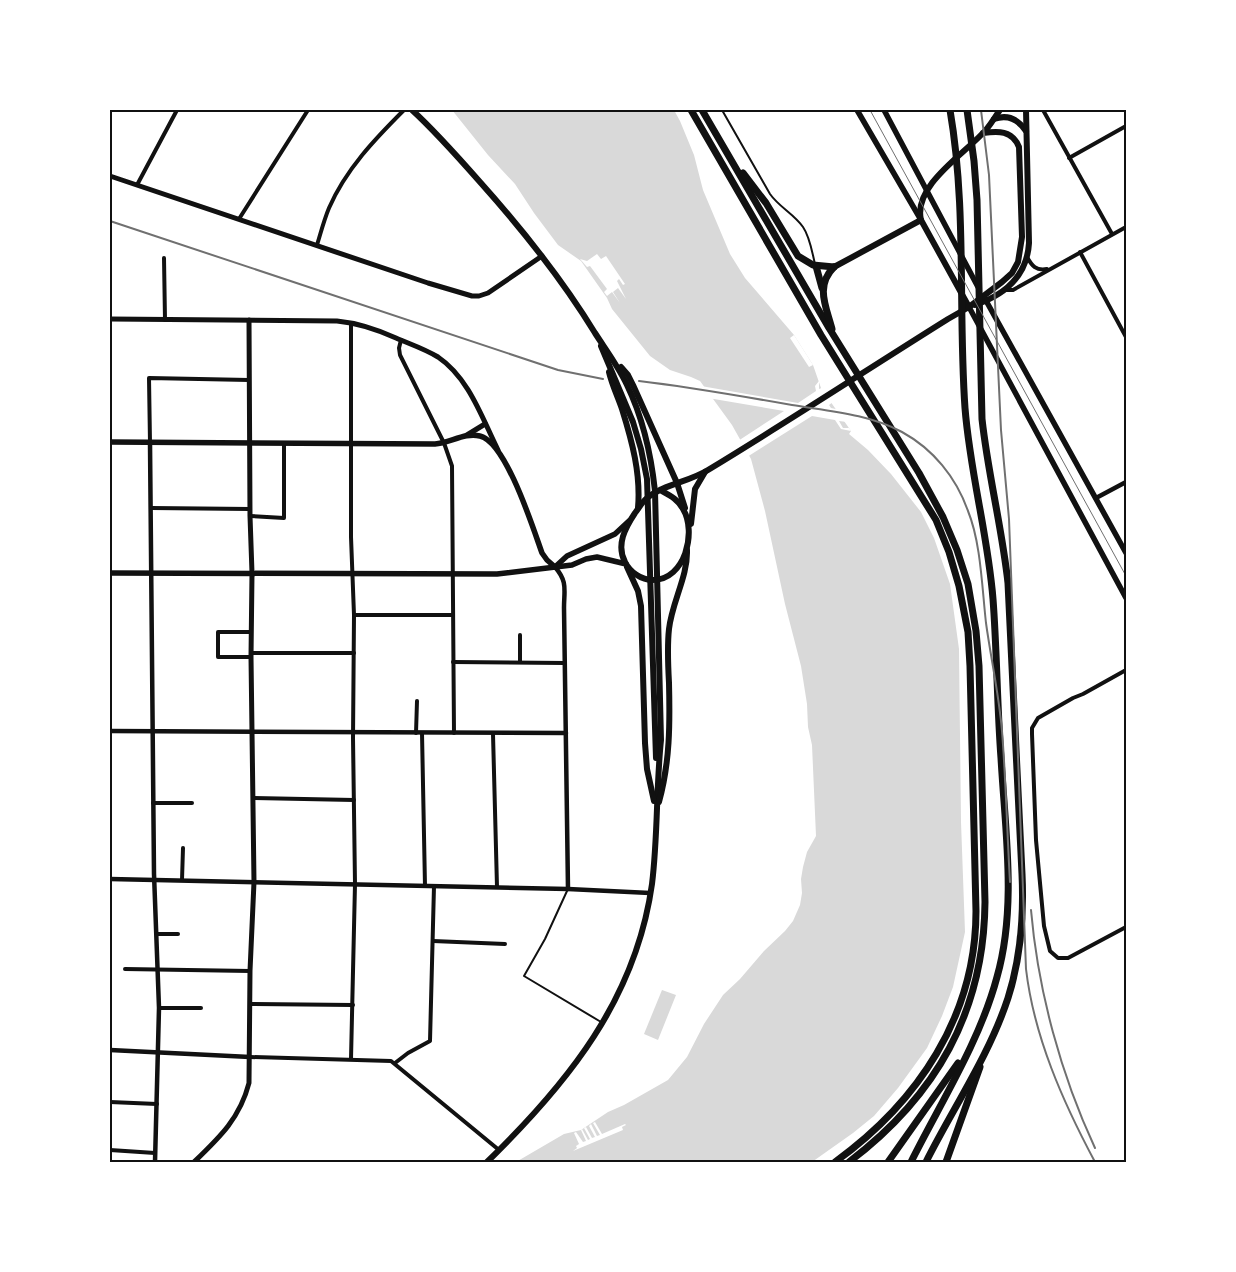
<svg xmlns="http://www.w3.org/2000/svg" width="1236" height="1272" font-family="Lato,sans-serif">
<style>
.water{fill:#d9d9d9}
.pier{fill:#fff}
.lines{fill:none;stroke-linecap:round;stroke-linejoin:round}
.service{stroke:#111;stroke-width:2}
.minor{stroke:#111;stroke-width:4}
.tertiary{stroke:#111;stroke-width:4.5}
.secondary{stroke:#111;stroke-width:5}
.primary{stroke:#111;stroke-width:5.5}
.trunk{stroke:#111;stroke-width:6}
.motorway{stroke:#111;stroke-width:7}
.tram{stroke:#707070;stroke-width:1}
.rail{stroke:#707070;stroke-width:2}
.neatline{fill:none;stroke:#111;stroke-width:2}
</style>
<rect width="100%" height="100%" fill="#fff"/>
<g class="water">
<polygon points="452,110 674,110 680,121 694,155 703,190 730,254 745,278 794,335 813,365 821,388 851,431 849,434 868,450 891,474 921,512 934,538 950,584 959,649 961,822 965,932 953,987 942,1016 927,1048 898,1088 874,1116 853,1133 812,1162 516,1162 564,1134 581,1130 608,1112 624,1105 668,1080 687,1057 704,1024 723,995 740,979 764,951 785,931 793,921 800,905 802,893 801,879 803,867 807,852 816,836 812,745 808,727 807,704 801,666 785,604 765,511 751,459 732,425 700,381 691,377 670,370 650,356 612,309 607,298 581,261 558,245 534,213 515,184 488,155"/>
<polygon points="662,990 676,995 658,1040 644,1034"/>
</g>
<g class="pier">
<polygon points="597,254 601,259 606,256 625,284 623,285 619,279 617,281 626,299 618,288 613,292 620,303 612,292 607,296 604,292 607,289 590,266 587,267 580,259 587,261"/>
<polygon points="794,335 813,365 809,367 790,338"/>
<polygon points="819,381 819,389 824,387 833,402 829,405 831,408 840,410 847,422 839,421 843,428 849,428 851,431 841,429 835,420 812,416 747,457 738,441 784,411 708,398 701,386 798,403 816,391 815,386"/>
<polygon points="595,1122 602,1134 625,1124 626,1125 622,1127 623,1130 573,1151 577,1148 576,1146 579,1144 574,1133 576,1132 583,1142 586,1141 581,1130 582,1129 588,1140 590,1139 584,1128 586,1127 592,1138 595,1137 589,1126 591,1124 597,1136 600,1135 593,1123"/>
</g>
<g class="lines">
<g class="service">
<path d="M722,110L770,194C779,207 794,214 803,227C810,237 812,252 815,264"/>
<polyline points="567,891 545,939 524,976 601,1022"/>
</g>
<g class="minor">
<polyline points="1043,110 1112,234"/>
<polyline points="1069,158 1126,126"/>
<polyline points="137,185 177,110"/>
<polyline points="239,219 308,110"/>
<path d="M317,245C321,232 324,220 329,208C346,169 375,139 404,110"/>
<polyline points="1080,252 1126,337"/>
<path d="M1027,257C1032,266 1036,271 1047,269"/>
<polyline points="164,258 165,320"/>
<polyline points="1005,290 1013,290 1126,227"/>
<polyline points="351,323 351,537 354,615 353,738 355,884 351,1059"/>
<polyline points="401,340 399,348 400,355 444,443 452,466 454,733"/>
<polyline points="150,443 149,378 249,380"/>
<polyline points="151,508 250,509"/>
<polyline points="250,516 284,518 284,443"/>
<polyline points="354,615 453,615"/>
<polyline points="520,635 520,662"/>
<polyline points="251,653 354,653"/>
<polyline points="251,657 218,657 218,632 251,632"/>
<polyline points="453,662 565,663"/>
<polyline points="1126,670 1083,694 1073,698 1038,718 1032,728 1032,734 1036,840 1044,926 1050,951 1058,958 1068,958 1126,927"/>
<polyline points="416,733 417,701"/>
<polyline points="422,733 425,886"/>
<polyline points="493,734 497,887"/>
<polyline points="253,798 354,800"/>
<polyline points="153,803 192,803"/>
<polyline points="182,880 183,848"/>
<polyline points="157,934 178,934"/>
<polyline points="433,941 505,944"/>
<polyline points="125,969 250,971"/>
<polyline points="250,1004 353,1005"/>
<polyline points="159,1008 201,1008"/>
<polyline points="250,1057 391,1061 499,1150"/>
<polyline points="395,1063 408,1053 430,1041 434,886"/>
<polyline points="110,1102 157,1104"/>
<polyline points="110,1150 155,1153"/>
</g>
<g class="tertiary">
<polyline points="150,443 154,874 159,1008 155,1162"/>
<polyline points="1096,498 1126,482"/>
<path d="M555,567C568,582 564,590 564,608L568,889"/>
<polyline points="110,731 566,733"/>
<polyline points="110,879 568,889 650,893"/>
<polyline points="110,1050 250,1057"/>
</g>
<g class="secondary">
<polyline points="110,176 428,283 472,296 479,296 488,293 542,256"/>
<path d="M110,319L337,321C358,323 376,329 396,338C410,344 425,349 438,357C469,378 482,418 498,450"/>
<path d="M194,1162C220,1137 240,1118 249,1083L250,971L254,882L251,657L252,573L250,516L249,320"/>
</g>
<g class="primary">
<polyline points="857,110 921,220"/>
<polyline points="884,110 978,287"/>
<polyline points="984,297 1126,553"/>
<polyline points="969,307 1126,598"/>
<polyline points="467,435 485,424"/>
<path d="M110,442L435,444C450,443 465,432 480,436C506,442 533,528 542,553L547,560L555,567"/>
<polyline points="555,567 567,556 615,534 629,521"/>
<polyline points="110,573 497,574 572,565 586,559 597,557 626,564"/>
</g>
<g class="trunk">
<path d="M412,110C436,132 458,157 480,182C522,229 562,279 595,333C606,350 618,366 627,385C643,418 651,454 655,491L661,740C656,788 658,836 652,884C636,999 568,1083 487,1162"/>
<path d="M994,119C1008,114 1018,119 1026,131"/>
<polyline points="834,267 921,220"/>
<path d="M975,305C1004,295 1027,276 1029,243L1026,110"/>
<path d="M969,307L921,220C913,187 961,156 981,135C989,128 994,118 1000,110"/>
<polyline points="601,346 633,422 641,449 647,479 656,758"/>
<polyline points="621,367 628,375 633,385 677,483 685,508"/>
<path d="M609,372C612,385 618,397 622,409C632,441 641,474 638,508"/>
<path d="M660,490C669,495 678,499 683,509C697,532 685,580 653,580C641,580 630,572 625,562C616,545 625,528 635,513C639,508 642,502 647,498C664,484 689,482 708,470C789,421 868,369 948,319L969,307L1002,282L1012,273L1018,262L1022,237L1019,147C1012,130 998,131 983,133"/>
<polyline points="691,524 695,489 705,472"/>
<polyline points="627,567 638,591 641,606 645,743 647,769 654,801"/>
<path d="M659,802C670,762 670,724 669,683C668,665 667,647 669,629C672,602 688,576 687,550"/>
</g>
<g class="motorway">
<path d="M691,110L821,335L936,520L949,552L959,586L968,632L970,666L976,911C976,1016 918,1102 835,1162"/>
<path d="M702,110L829,328L919,473L943,517L957,550L968,584L976,631L979,666L985,902C984,1012 936,1096 849,1162"/>
<polyline points="743,173 766,203 798,256 813,265 834,267"/>
<polyline points="816,266 822,288"/>
<path d="M832,329C826,306 815,286 834,267"/>
<polyline points="888,1162 958,1063"/>
<path d="M911,1162C941,1102 980,1041 997,977C1017,907 1005,830 1001,758C997,705 997,652 993,599C988,535 970,473 965,408C958,309 967,209 950,110"/>
<path d="M926,1162C953,1108 989,1056 1008,998C1021,957 1024,916 1022,874L1008,583C1002,528 988,474 982,419L977,200L974,161L967,110"/>
<polyline points="946,1162 980,1067"/>
</g>
<polyline class="tram" points="870,110 1126,576"/>
<g class="rail">
<path d="M981,110L989,175L1001,430L1009,519L1026,969C1034,1037 1063,1102 1095,1162"/>
<polyline points="110,221 558,370 603,379"/>
<path d="M639,381C690,387 741,396 792,405C828,411 869,414 902,432C933,449 956,477 968,511C981,543 982,588 986,623C991,659 999,695 1002,731C1006,781 1007,832 1010,882"/>
<path d="M1031,910C1038,991 1061,1075 1095,1148"/>
</g>
</g>
<rect width="1236" height="1272" fill="none" stroke="#ffffff" stroke-width="222"/>
<rect x="111" y="111" width="1014" height="1050" class="neatline"/>
</svg>
